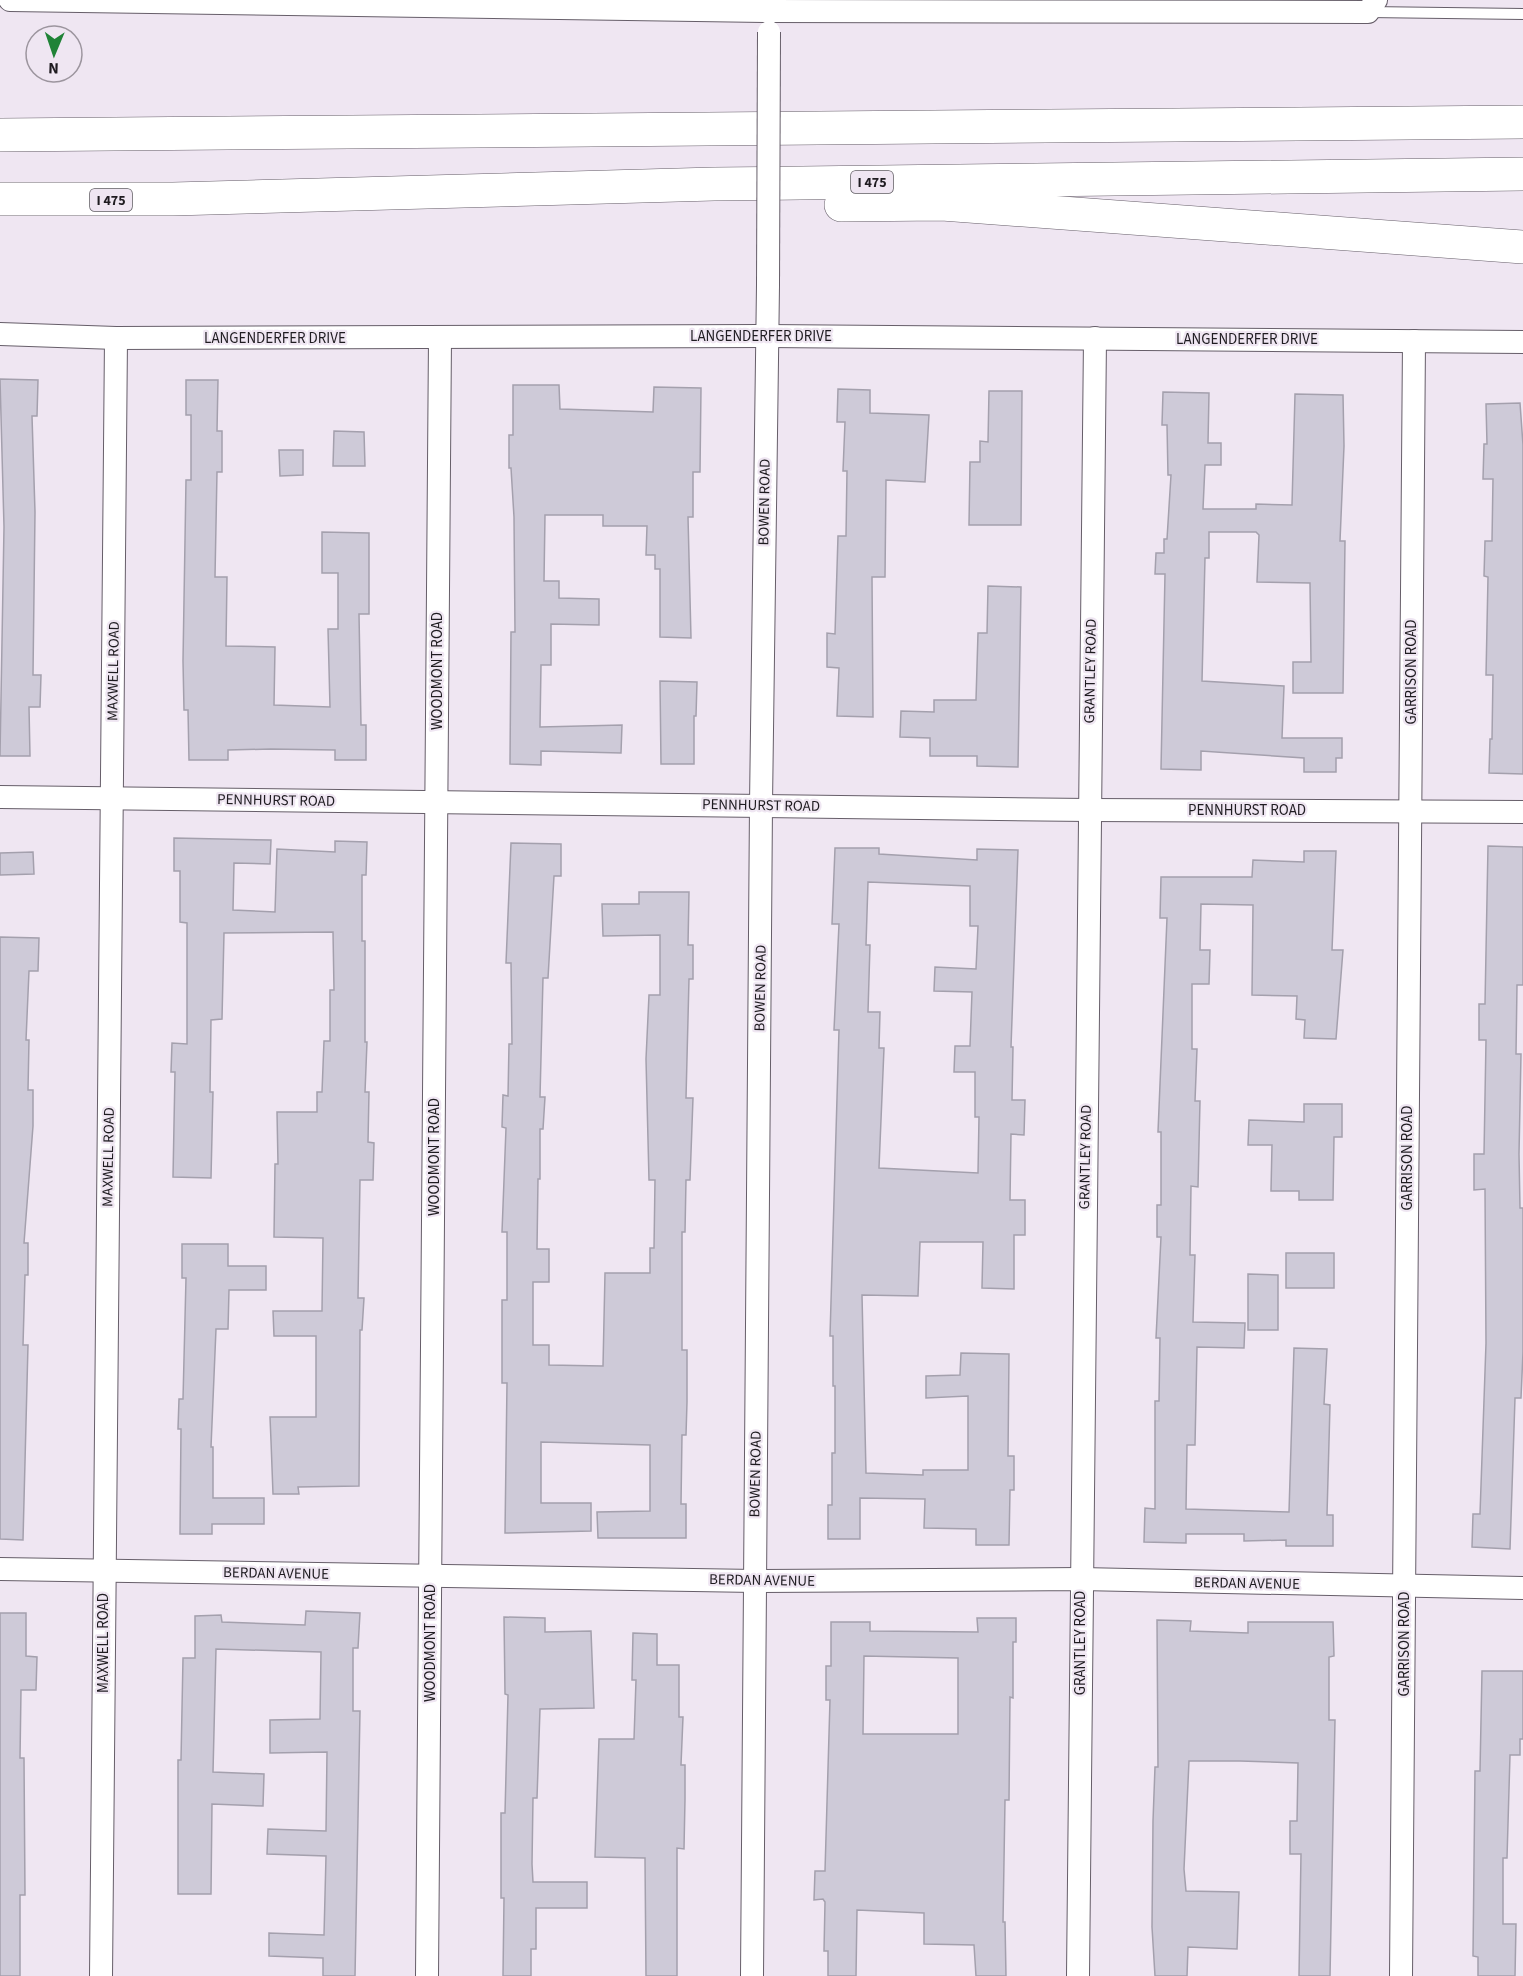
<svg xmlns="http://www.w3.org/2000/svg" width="1523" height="1976" font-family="'Source Sans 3',sans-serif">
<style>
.building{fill:#cecad8;stroke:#a4a0ad;stroke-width:1.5;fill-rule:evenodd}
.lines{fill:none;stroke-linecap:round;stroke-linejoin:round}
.lane-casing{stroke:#665e69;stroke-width:12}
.street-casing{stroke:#665e69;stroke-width:24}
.highway-casing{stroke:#665e69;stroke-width:34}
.lane{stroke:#fff;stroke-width:10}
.street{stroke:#fff;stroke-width:22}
.highway{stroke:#fff;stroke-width:33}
.street-bridge-casing{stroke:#665e69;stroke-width:24;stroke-linecap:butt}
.street-bridge{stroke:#fff;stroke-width:22}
.labels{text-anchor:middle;stroke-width:4.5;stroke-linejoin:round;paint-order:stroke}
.shield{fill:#efe6f2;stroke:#5d5960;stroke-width:1.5}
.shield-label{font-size:14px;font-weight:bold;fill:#1f1c21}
.street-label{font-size:15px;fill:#1f1c21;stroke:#efe6f2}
</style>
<rect width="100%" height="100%" fill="#efe6f2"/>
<g class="building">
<polygon points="0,379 38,380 37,416 32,416 35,512 33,675 41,675 40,707 29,707 30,756 0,756 4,527"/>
<polygon points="186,380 218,380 217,431 222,431 222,472 217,472 215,577 227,577 226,646 275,647 274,705 330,707 328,629 338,629 338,573 322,573 322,532 369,533 369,614 359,614 361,725 366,725 366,760 335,760 335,750 271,749 228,750 228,760 189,760 188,710 184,710 183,661 186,480 191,480 191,415 186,415"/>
<polygon points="513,385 559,385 560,409 653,412 654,387 701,388 700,472 693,472 693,517 688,517 691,638 660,637 660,569 655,569 655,555 646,555 647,526 603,526 603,515 545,515 544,581 559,581 559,598 599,599 599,625 551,624 551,665 541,665 540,727 622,725 621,753 541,751 541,765 510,764 511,632 515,632 514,517 511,468 509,468 509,435 513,435"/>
<polygon points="838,389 870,390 870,413 929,415 925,482 886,480 885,577 872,577 873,717 837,716 839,668 827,667 827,633 835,634 838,536 846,536 847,471 843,471 845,422 837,422"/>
<polygon points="989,391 1022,391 1021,525 969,525 970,462 980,462 980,441 988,442"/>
<polygon points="1163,392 1209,393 1208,443 1221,443 1221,465 1205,465 1203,509 1256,509 1256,504 1292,505 1295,394 1343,395 1344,446 1340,541 1345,541 1343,693 1293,693 1293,662 1311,662 1310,583 1257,582 1259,535 1256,532 1209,532 1209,558 1205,558 1202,681 1284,686 1282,738 1342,738 1342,758 1336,758 1336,772 1304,772 1304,758 1201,751 1201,770 1161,769 1165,574 1155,574 1156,553 1164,553 1164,539 1167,539 1171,475 1168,475 1167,425 1162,425"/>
<polygon points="1520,403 1523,445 1523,774 1489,773 1490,739 1492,739 1493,675 1486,675 1488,577 1484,576 1485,541 1492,541 1493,479 1483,479 1484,444 1487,444 1486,404"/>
<polygon points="334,431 364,432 365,466 333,466"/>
<polygon points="279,450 303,450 303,475 280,476"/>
<polygon points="988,586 1021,587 1018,767 977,766 977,756 930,756 930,738 900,737 901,711 934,712 934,700 976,700 978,633 987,633"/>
<polygon points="660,681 697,682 696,716 694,716 694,764 661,764"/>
<polygon points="174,838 271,840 270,864 234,863 233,910 275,912 277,849 335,852 335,841 367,842 366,875 362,875 362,941 365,941 365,1042 367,1042 365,1092 369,1092 368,1142 374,1143 373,1180 360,1180 358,1298 364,1298 362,1330 360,1330 359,1486 298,1487 299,1494 273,1494 271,1441 270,1417 316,1417 316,1336 274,1336 273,1311 322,1311 323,1238 274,1237 275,1164 278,1164 277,1112 317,1112 317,1092 322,1092 324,1041 330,1041 330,990 334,990 333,932 224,933 222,1019 211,1020 210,1092 213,1092 211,1178 173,1177 175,1072 171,1072 172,1043 187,1044 187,923 180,922 180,871 174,871"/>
<polygon points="511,843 561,844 561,876 554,876 548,978 543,978 540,1097 545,1097 543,1129 540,1129 540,1179 538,1179 537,1249 549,1249 549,1282 533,1282 533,1345 549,1345 549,1365 603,1366 605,1273 650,1273 650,1248 654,1248 655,1180 649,1180 646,1059 649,995 660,995 660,935 603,936 602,904 639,904 639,892 689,892 688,945 693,945 693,979 689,979 686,1098 693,1098 690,1180 686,1180 685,1232 682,1232 682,1350 687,1350 687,1402 686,1435 682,1435 681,1504 686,1504 686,1538 598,1538 597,1512 650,1511 650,1445 541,1442 541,1503 591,1503 591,1531 505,1533 507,1383 502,1383 502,1300 507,1300 507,1232 502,1232 506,1128 502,1127 503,1095 508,1096 509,1044 512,1044 511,963 506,963"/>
<polygon points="1488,846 1523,847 1523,985 1517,985 1516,1054 1521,1054 1519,1154 1520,1208 1523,1208 1523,1352 1521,1398 1515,1398 1510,1549 1472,1547 1473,1514 1480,1514 1486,1343 1485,1189 1474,1190 1474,1154 1484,1154 1486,1040 1479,1040 1479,1004 1485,1004"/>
<path d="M835,848H879V854L977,860V849L1018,850L1011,1047H1013L1012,1100H1025L1024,1135L1011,1134L1010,1200H1025V1235H1014V1289L982,1288L983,1242H920L918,1296L862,1295L866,1473L923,1475V1470H968V1396L926,1398V1376L960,1375L961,1353L1009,1354L1008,1456H1014V1490H1010L1009,1545H976V1529L924,1528L925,1499L860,1498V1539H828V1505H832V1453H835V1386H833V1336H830L839,1030H834L839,924H832ZM868,882L970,886V926H978L976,969L935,967L934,991L972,992L970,1046H955L954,1072H975V1117H979L978,1173L879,1168L884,1048H879L880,1012H868L870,945H866Z"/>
<polygon points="1304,851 1336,851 1332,950 1343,950 1336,1039 1304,1038 1305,1020 1296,1019 1297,996 1252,995 1253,905 1201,904 1200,950 1210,950 1209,984 1192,984 1192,1049 1197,1049 1195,1101 1200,1101 1198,1187 1191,1186 1190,1255 1195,1255 1193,1322 1245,1323 1244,1348 1197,1347 1195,1445 1187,1445 1186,1509 1289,1512 1294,1348 1327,1349 1324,1404 1330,1405 1327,1515 1333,1515 1333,1546 1286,1546 1286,1540 1244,1541 1244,1534 1186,1534 1186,1543 1144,1542 1145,1508 1155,1509 1155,1401 1159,1401 1160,1338 1156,1338 1161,1237 1157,1237 1157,1205 1161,1205 1161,1132 1158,1132 1167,918 1160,918 1161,877 1252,877 1253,860 1304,862"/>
<polygon points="33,852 34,874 0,875 0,853"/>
<polygon points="0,937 39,938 38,971 29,971 26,1040 29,1040 28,1090 33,1090 33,1126 24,1243 28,1243 28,1275 25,1275 23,1345 28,1345 23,1540 0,1539"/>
<polygon points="1304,1104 1342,1104 1342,1137 1334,1137 1333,1200 1299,1200 1299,1191 1271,1191 1272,1145 1248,1145 1249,1120 1304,1122"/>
<polygon points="182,1244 228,1244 228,1266 266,1266 266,1290 229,1290 228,1329 216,1329 211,1447 213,1447 213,1498 264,1498 264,1524 212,1524 212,1534 180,1534 181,1429 178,1429 179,1399 183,1399 186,1278 182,1278"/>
<rect x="1286" y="1253" width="48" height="35"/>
<polygon points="1248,1274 1278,1275 1278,1330 1248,1330"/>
<polygon points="306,1611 360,1613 358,1648 353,1648 353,1711 360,1711 355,1976 323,1976 323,1958 269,1956 269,1933 324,1935 326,1856 267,1854 268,1829 326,1831 327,1752 270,1753 270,1720 320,1719 321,1652 216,1649 213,1772 264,1774 263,1806 212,1804 211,1894 178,1894 178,1760 181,1760 183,1658 195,1658 195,1616 221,1615 222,1622 305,1625"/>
<polygon points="0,1613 26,1613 26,1656 37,1657 36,1690 21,1690 20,1758 24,1758 25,1895 20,1895 20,1976 0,1976"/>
<polygon points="504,1617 545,1618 545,1632 591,1631 594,1708 540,1709 537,1798 533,1798 532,1864 533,1882 587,1882 587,1908 536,1908 536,1949 531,1949 531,1976 503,1976 504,1898 501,1898 501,1813 505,1813 508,1695 505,1694"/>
<path d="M977,1618H1016V1642H1013V1698L1010,1697L1009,1800H1005L1003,1922H1005L1006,1976H976L974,1945L924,1944V1913L857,1910L856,1976H828V1951H824L825,1902L823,1899L814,1900L815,1871H825L830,1700H826V1666H831V1622H870V1631L978,1632ZM864,1656L958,1658V1734H863Z"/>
<polygon points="1157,1620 1191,1621 1190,1631 1248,1633 1248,1622 1333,1622 1334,1656 1329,1657 1329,1720 1335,1720 1330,1976 1299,1976 1301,1854 1290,1854 1290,1821 1297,1821 1298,1763 1240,1761 1189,1761 1184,1869 1186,1891 1239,1892 1237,1949 1188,1947 1187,1976 1155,1976 1152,1927 1153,1821 1155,1767 1158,1767"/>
<polygon points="633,1633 657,1634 657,1665 679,1665 679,1717 683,1717 681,1765 685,1765 685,1799 684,1849 677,1848 677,1976 646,1976 645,1858 595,1857 599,1739 634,1739 636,1680 632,1680"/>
<polygon points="1482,1671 1523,1671 1523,1739 1520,1739 1520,1755 1510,1755 1507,1858 1503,1858 1503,1924 1516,1924 1515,1976 1478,1976 1478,1957 1473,1956 1475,1771 1480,1771"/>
</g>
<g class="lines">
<g class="lane-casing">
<polyline id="lane" points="1368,12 1523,14"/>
</g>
<g class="street-casing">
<g id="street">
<polyline points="10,0 768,11 1368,12 1376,0"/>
<polyline points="0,334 116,338 766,336 1523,342"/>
<polyline points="0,797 1089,810 1523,812"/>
<polyline points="0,1569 755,1581 1081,1579 1523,1588"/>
<polyline points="101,1976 116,338"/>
<polyline points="427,1976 440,338"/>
<polyline points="752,1976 761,804 768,285"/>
<polyline points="1078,1976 1095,338"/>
<polyline points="1401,1976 1414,341"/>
</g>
</g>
<g class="highway-casing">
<g id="highway">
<polyline points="0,135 1523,122"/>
<polyline points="0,199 173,199 714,184 1523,174"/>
<polyline points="841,205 942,204 1523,247"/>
</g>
</g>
<use href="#lane" class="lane"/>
<use href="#street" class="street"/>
<use href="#highway" class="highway"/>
<g class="street-bridge-casing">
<polyline id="street-bridge" points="768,285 769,32"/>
</g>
<use href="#street-bridge" class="street-bridge"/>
</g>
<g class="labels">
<g class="shield">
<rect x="851" y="171" width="42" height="22" rx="4.5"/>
<rect x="90" y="189" width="42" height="22" rx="4.5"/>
</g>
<g class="shield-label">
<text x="872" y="187">I 475</text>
<text x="111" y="205">I 475</text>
</g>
<g class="street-label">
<text x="761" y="341">LANGENDERFER DRIVE</text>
<text x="275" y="343">LANGENDERFER DRIVE</text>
<text x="1247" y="344">LANGENDERFER DRIVE</text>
<text transform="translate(764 502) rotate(-89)" y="5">BOWEN ROAD</text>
<text transform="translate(113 671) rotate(-89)" y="5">MAXWELL ROAD</text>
<text transform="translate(437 671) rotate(-90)" y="5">WOODMONT ROAD</text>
<text transform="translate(1090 671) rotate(-89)" y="5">GRANTLEY ROAD</text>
<text transform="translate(1411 672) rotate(-90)" y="5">GARRISON ROAD</text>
<text transform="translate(276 800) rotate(1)" y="5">PENNHURST ROAD</text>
<text transform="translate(761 805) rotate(1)" y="5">PENNHURST ROAD</text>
<text x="1247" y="815">PENNHURST ROAD</text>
<text transform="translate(760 988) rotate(-89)" y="5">BOWEN ROAD</text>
<text transform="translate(108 1157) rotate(-89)" y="5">MAXWELL ROAD</text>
<text transform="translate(434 1157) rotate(-90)" y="5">WOODMONT ROAD</text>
<text transform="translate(1085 1157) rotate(-89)" y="5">GRANTLEY ROAD</text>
<text transform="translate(1407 1158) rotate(-90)" y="5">GARRISON ROAD</text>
<text transform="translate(755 1474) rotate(-89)" y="5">BOWEN ROAD</text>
<text transform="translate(276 1573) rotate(1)" y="5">BERDAN AVENUE</text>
<text transform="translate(762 1580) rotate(1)" y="5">BERDAN AVENUE</text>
<text transform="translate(1247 1583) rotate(1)" y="5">BERDAN AVENUE</text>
<text transform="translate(103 1643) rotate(-90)" y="5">MAXWELL ROAD</text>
<text transform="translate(430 1643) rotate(-90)" y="5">WOODMONT ROAD</text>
<text transform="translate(1080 1643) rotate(-90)" y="5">GRANTLEY ROAD</text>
<text transform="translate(1404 1644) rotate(-90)" y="5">GARRISON ROAD</text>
</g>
</g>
<g transform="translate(54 54) rotate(182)"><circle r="28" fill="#efe6f2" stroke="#9c959e" stroke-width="1.5"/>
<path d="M0-4.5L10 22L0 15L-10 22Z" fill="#208337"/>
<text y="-9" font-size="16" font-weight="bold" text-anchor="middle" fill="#1f1c21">N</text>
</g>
</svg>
